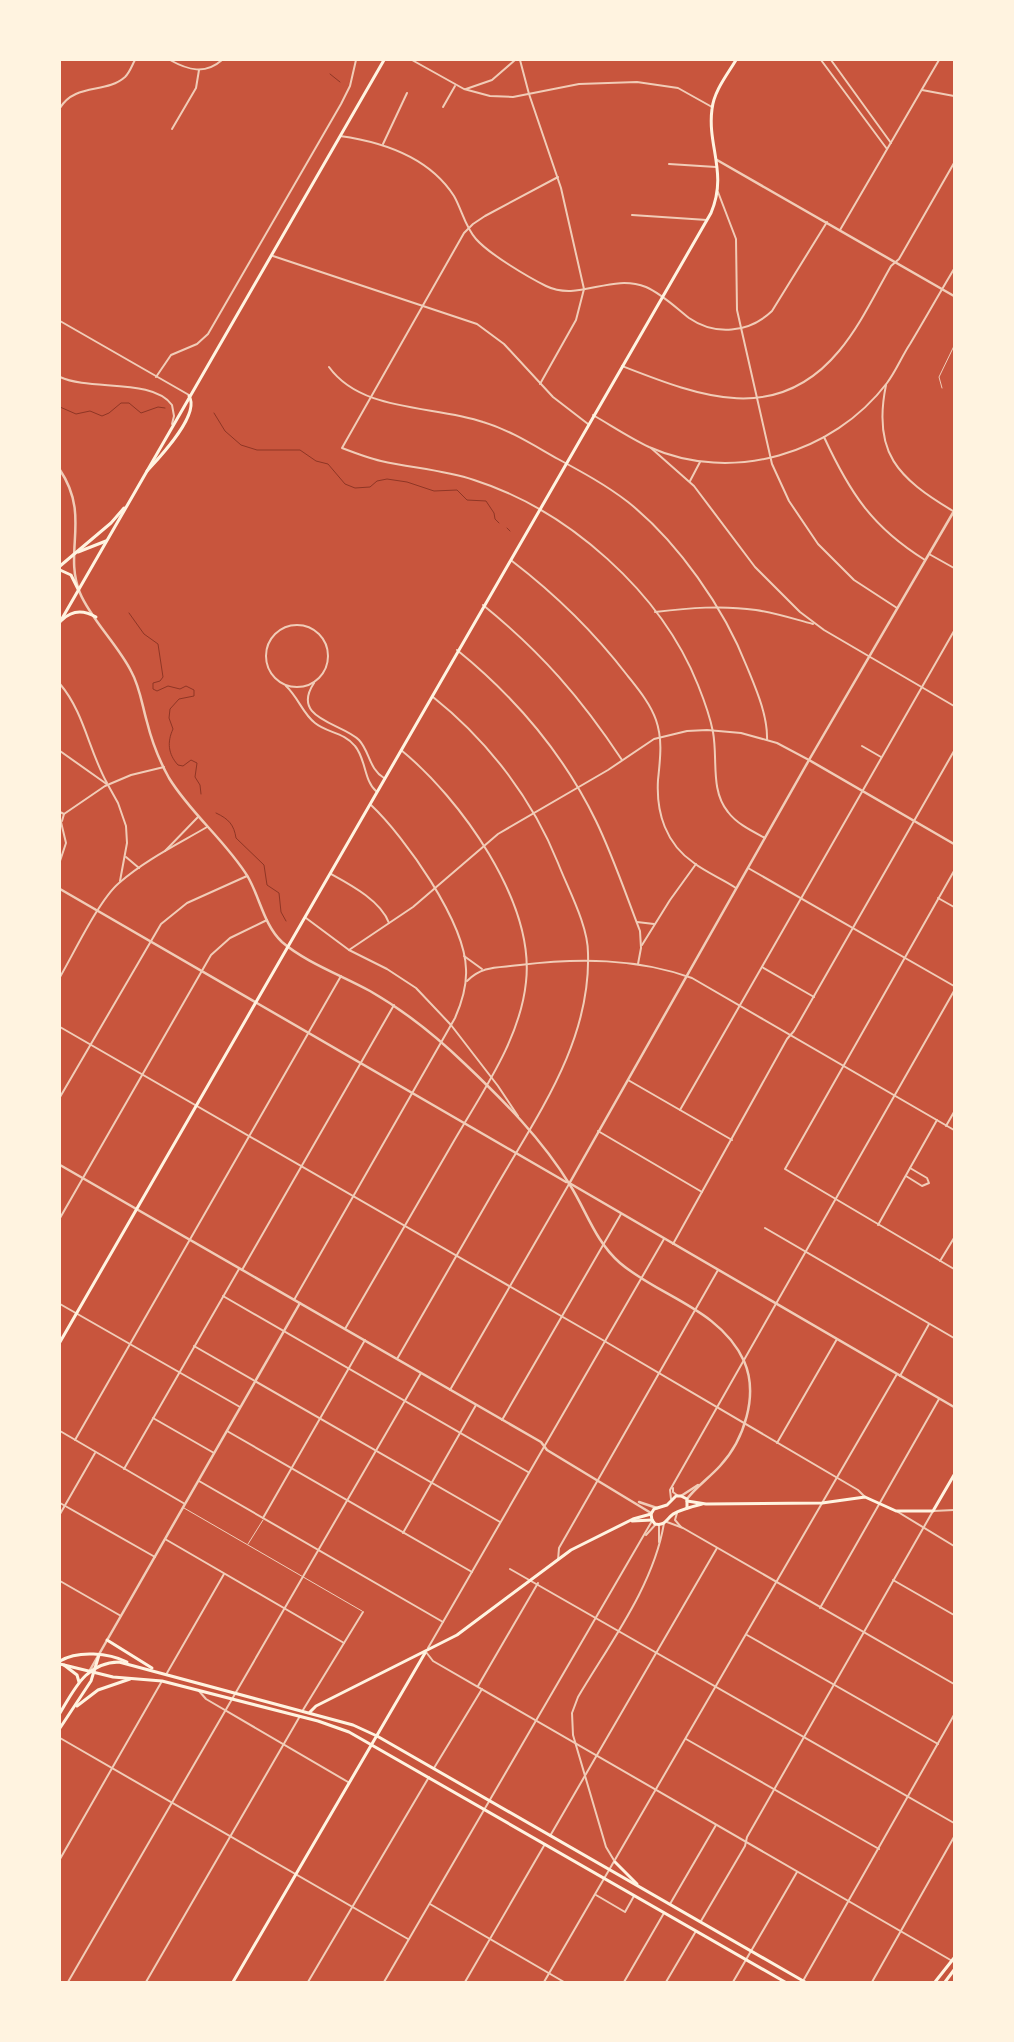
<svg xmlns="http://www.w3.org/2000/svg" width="1014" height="2042" font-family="'Roboto Condensed',sans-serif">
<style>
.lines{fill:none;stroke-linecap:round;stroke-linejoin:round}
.stream{stroke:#8f3625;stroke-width:1}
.service{stroke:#f1ccb7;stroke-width:1}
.minor{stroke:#f1ccb7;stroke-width:2}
.tertiary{stroke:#f1ccb7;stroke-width:2.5}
.secondary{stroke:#fff3e0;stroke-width:3}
.primary{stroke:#fff3e0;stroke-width:3}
.trunk{stroke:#fff3e0;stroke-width:3}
</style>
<rect width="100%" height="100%" fill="#c8553d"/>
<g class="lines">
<g class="stream">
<polyline points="330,74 340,82"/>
<polyline points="60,407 76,414 90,411 102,416 109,413 121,403 129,403 141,413 158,407 165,408"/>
<polyline points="214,413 225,431 241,445 257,450 300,450 316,461 328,464 345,484 355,488 370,487 377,481 387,479 407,482 434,491 457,490 467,500 486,501 494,513 495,519 499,523"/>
<polyline points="507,528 510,531"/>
<path d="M129,613L144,634L158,644L163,677L160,681L153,683V689L157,691L168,686L180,689L186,686L194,690V696L179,699L170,709L169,718L173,729C167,742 168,754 178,765L183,766L191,760L197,763L195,777L200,785L201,794"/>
<path d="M216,813C229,819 234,825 236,838L264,865L267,885L279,893L281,912L286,921"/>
</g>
<g class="service">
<polyline points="942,388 939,377 954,346"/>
<polyline points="184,1508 362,1611"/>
<polyline points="248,1544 263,1520"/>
</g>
<g class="minor">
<path d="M170,60C188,70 205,75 222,60"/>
<polyline points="412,60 464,89 490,96 513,97 579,84 637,82 678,88 712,107"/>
<polyline points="520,60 529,94 561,188 584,289 576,320 540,384"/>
<polyline points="821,60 887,149"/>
<polyline points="831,60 891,143"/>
<polyline points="466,89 492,80 515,60"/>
<polyline points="922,90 954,96"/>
<polyline points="443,107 455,86"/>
<path d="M60,108C75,83 106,94 125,77C130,72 132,65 135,60"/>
<polyline points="172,129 196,88 199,70"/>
<path d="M340,136C383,142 429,157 454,196C462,210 465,227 476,239C489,254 528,277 546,286C579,302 610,273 646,287C662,294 675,307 689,318C715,336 749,333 772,311L827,222"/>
<polyline points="383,144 407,93"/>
<polyline points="669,164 716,167"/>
<path d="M558,177L485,216L473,224L464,233L342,448C355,453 368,458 381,461C412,468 444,470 474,480C568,510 661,592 698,685C704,700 710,716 713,732C718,759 710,790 728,812C737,824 752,831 765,838"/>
<polyline points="718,192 736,239 737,310 772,464 789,501 818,544 854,580 897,608"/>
<polyline points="632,215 707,220"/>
<polyline points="840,230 939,60"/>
<polyline points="273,256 477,324 504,344 553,397 588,424"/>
<polyline points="60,321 189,395"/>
<path d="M622,366C699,396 776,427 839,351C860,326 875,294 891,266L899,259L954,163"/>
<path d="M329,367C362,413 435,405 483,422C510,430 533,445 558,459C582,472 606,485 628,502C678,542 724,608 747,667C756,689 768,716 767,740"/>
<path d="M60,377C90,391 153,378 172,405L174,416L172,424"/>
<polyline points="156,377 171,355 197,344 208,334 341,104 350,86 356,60"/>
<path d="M886,385C872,453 898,478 953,511"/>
<path d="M593,415C612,426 630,438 649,447C732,484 833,454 887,383C896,371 902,356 910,344C925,319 939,294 954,269"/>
<path d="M824,437C850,493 872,527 925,560"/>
<polyline points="651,448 694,486 755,567 800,612 824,630 954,706"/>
<polyline points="690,481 700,462"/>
<polyline points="929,554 954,568"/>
<path d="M512,561C555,594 594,632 627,675C638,689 650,703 656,720C663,740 660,760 658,780C656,813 666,844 694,863C707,873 723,879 736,888"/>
<path d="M483,605C541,652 581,698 622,760"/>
<path d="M655,612C689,608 722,605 756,610C776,613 794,619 813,624"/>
<circle cx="297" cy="656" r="31"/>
<path d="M457,650C515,697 563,753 596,821C613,856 626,895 640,931L641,948L638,964"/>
<path d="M314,683C290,719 342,723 359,740C370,752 369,769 384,778"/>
<path d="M60,684C84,712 89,751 107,783"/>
<path d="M286,686C298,697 303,714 315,723C327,733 344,732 355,746C366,759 364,781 376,791"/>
<polyline points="862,746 881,757"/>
<polyline points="60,751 108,785 118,803 126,826 127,843 120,881"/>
<polyline points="60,812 64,814 62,821"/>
<polyline points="64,814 105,786 131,775 164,767"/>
<polyline points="165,851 198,817"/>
<polyline points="126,857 139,868"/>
<polyline points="60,861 66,843 61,822"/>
<polyline points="748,868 954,986"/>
<polyline points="954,871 785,1169 954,1269"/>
<path d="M331,874C351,885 381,901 389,923"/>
<polyline points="938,898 954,907"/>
<polyline points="306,918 349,950 387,969 416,988 451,1025 498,1086 518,1116"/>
<polyline points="637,922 654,924"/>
<polyline points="642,945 670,900 696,864"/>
<polyline points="349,950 413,907 498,834 608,770 654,739 687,731 707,730 741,733 777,743 809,760"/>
<polyline points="464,956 482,969"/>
<polyline points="762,967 814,997"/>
<path d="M60,977C74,953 99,900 119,883C145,860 178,844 207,827"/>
<path d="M467,981C483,965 498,968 520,965C578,958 636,958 692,978L954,1130"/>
<polyline points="60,1027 601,1339 858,1490 865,1497"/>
<polyline points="628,1080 732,1140"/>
<polyline points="60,1097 161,924 187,903 247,876"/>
<polyline points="680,1110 954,631"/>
<polyline points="946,1126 954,1112"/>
<polyline points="598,1131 702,1192"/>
<polyline points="906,1176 922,1186 929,1183 927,1178 910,1168"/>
<polyline points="60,1218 211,955 230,938 267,920"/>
<polyline points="878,1225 937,1120"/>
<polyline points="765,1228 954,1338"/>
<polyline points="673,1244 787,1039 794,1031 954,751"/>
<polyline points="940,1261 954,1238"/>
<polyline points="242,1270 394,1005"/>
<polyline points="223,1296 528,1472"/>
<path d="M294,1300L455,1018C462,1002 467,986 466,969C465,922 405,837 371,805"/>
<polyline points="60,1304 240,1407"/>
<path d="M345,1329C381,1268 416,1207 451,1146C480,1095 520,1041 526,982C535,902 460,798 401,750"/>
<polyline points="194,1346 500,1522"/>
<path d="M397,1359C430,1302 463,1245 496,1187C538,1114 591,1041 588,953C588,925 568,889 558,863C532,798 487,740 433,697"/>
<polyline points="900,1376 929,1324"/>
<polyline points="450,1390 569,1184"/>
<polyline points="153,1418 214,1453"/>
<polyline points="502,1420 621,1214"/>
<polyline points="60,1431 185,1504"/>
<polyline points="227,1431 472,1572"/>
<polyline points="75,1440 341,976"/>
<polyline points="777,1443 837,1339"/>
<polyline points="124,1469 239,1269"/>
<polyline points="199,1481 443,1622"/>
<polyline points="673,1488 673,1492 678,1496"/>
<polyline points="671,1499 670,1490 954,991"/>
<polyline points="60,1503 155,1557"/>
<polyline points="898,1512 954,1546"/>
<polyline points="677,1513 675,1520 681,1527"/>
<polyline points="60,1514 95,1453"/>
<polyline points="263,1518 365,1340"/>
<polyline points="667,1522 683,1528 954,1684"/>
<polyline points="403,1533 476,1405"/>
<polyline points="646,1535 656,1524"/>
<polyline points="165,1539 344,1643"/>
<polyline points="659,1542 659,1525"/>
<polyline points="558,1560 559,1548 718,1270"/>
<polyline points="510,1569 954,1823"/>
<polyline points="893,1580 954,1615"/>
<polyline points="60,1581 121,1616"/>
<polyline points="820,1608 939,1399"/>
<polyline points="747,1635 938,1744"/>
<polyline points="428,1648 664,1239"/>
<polyline points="426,1652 433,1661 954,1962"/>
<polyline points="167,1673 224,1574"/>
<polyline points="478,1686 538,1583"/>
<polyline points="199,1691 206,1699 348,1782"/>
<polyline points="303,1710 363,1612"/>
<polyline points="60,1738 408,1939"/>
<polyline points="686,1739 879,1849"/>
<polyline points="434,1768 482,1689"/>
<polyline points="550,1836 717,1548"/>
<polyline points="60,1859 162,1681"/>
<path d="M615,1862L606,1847L573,1735L572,1713L578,1697C610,1643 654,1585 664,1523"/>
<polyline points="596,1895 625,1912 634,1896"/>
<polyline points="430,1904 564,1982"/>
<polyline points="670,1904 716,1825"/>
<polyline points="701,1921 745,1846 747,1837 933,1511 954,1510"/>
<polyline points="803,1981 954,1715"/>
<polyline points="68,1982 421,1373"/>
<polyline points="146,1982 300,1716"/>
<polyline points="308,1982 429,1777"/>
<polyline points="384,1982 652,1521"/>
<polyline points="465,1982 545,1844"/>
<polyline points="544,1982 897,1374"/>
<polyline points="624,1982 664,1913"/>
<polyline points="666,1982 696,1931"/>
<polyline points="733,1982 797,1872"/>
<polyline points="872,1982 954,1837"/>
</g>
<g class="tertiary">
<polyline points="717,160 954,296"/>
<path d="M60,470C91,516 63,552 80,593C90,618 118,645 131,671C140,687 142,705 147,722C152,742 159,760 169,778C191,814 226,841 248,877C260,898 264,925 282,942C305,962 343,976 370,991C405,1011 436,1036 465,1064C503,1100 542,1139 570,1185C587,1212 595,1241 620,1263C660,1297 720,1309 744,1361C759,1395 744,1440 720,1466C709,1478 696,1487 687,1499"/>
<polyline points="809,760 954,844"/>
<polyline points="60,889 566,1182"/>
<polyline points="60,1165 541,1442 547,1450 651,1513"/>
<polyline points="569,1184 809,760 954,511"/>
<polyline points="571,1184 954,1407"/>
<polyline points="681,1496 698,1485"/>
<polyline points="639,1502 657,1508"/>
<polyline points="90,1670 300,1303"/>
</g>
<g class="secondary">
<polyline points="78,552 106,541"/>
<polyline points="60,566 111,523 124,508"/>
<polyline points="60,570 71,575 78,589"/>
<path d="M60,1342L711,213C728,173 707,146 712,109C714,91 727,75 736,60"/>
<polyline points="687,1501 706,1504 822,1503 865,1497 896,1511 933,1511 954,1475"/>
<path d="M652,1520L655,1524C665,1526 666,1520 672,1515C677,1510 695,1506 702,1504"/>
<polyline points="652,1520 651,1514 654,1509 667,1505 676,1496 681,1496 687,1499 687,1508"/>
<polyline points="632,1521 652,1520"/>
<polyline points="310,1712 316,1706 457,1635 571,1550 633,1519 651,1514"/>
<polyline points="233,1982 425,1653"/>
</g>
<g class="primary">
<polyline points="107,1640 152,1668"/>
<path d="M60,1661C78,1650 109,1653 127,1662"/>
<polyline points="60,1664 113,1677 162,1681 318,1721 349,1732 785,1982"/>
<polyline points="64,1665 77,1675 79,1682"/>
<polyline points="77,1706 98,1690 130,1679"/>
<path d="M60,1713C75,1688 86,1663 119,1662L353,1725L377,1736L805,1982"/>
<polyline points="60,1728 91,1681 99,1655"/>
<polyline points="615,1862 637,1884"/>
<polyline points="935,1982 954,1958"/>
<polyline points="945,1982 954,1970"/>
</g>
<g class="trunk">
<path d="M147,471C159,458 201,414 189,396"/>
<path d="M62,620C72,610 84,610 96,617"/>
<polyline points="60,622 384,60"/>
</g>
</g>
<rect width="1014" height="2042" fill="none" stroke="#fff3e0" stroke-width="122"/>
</svg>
